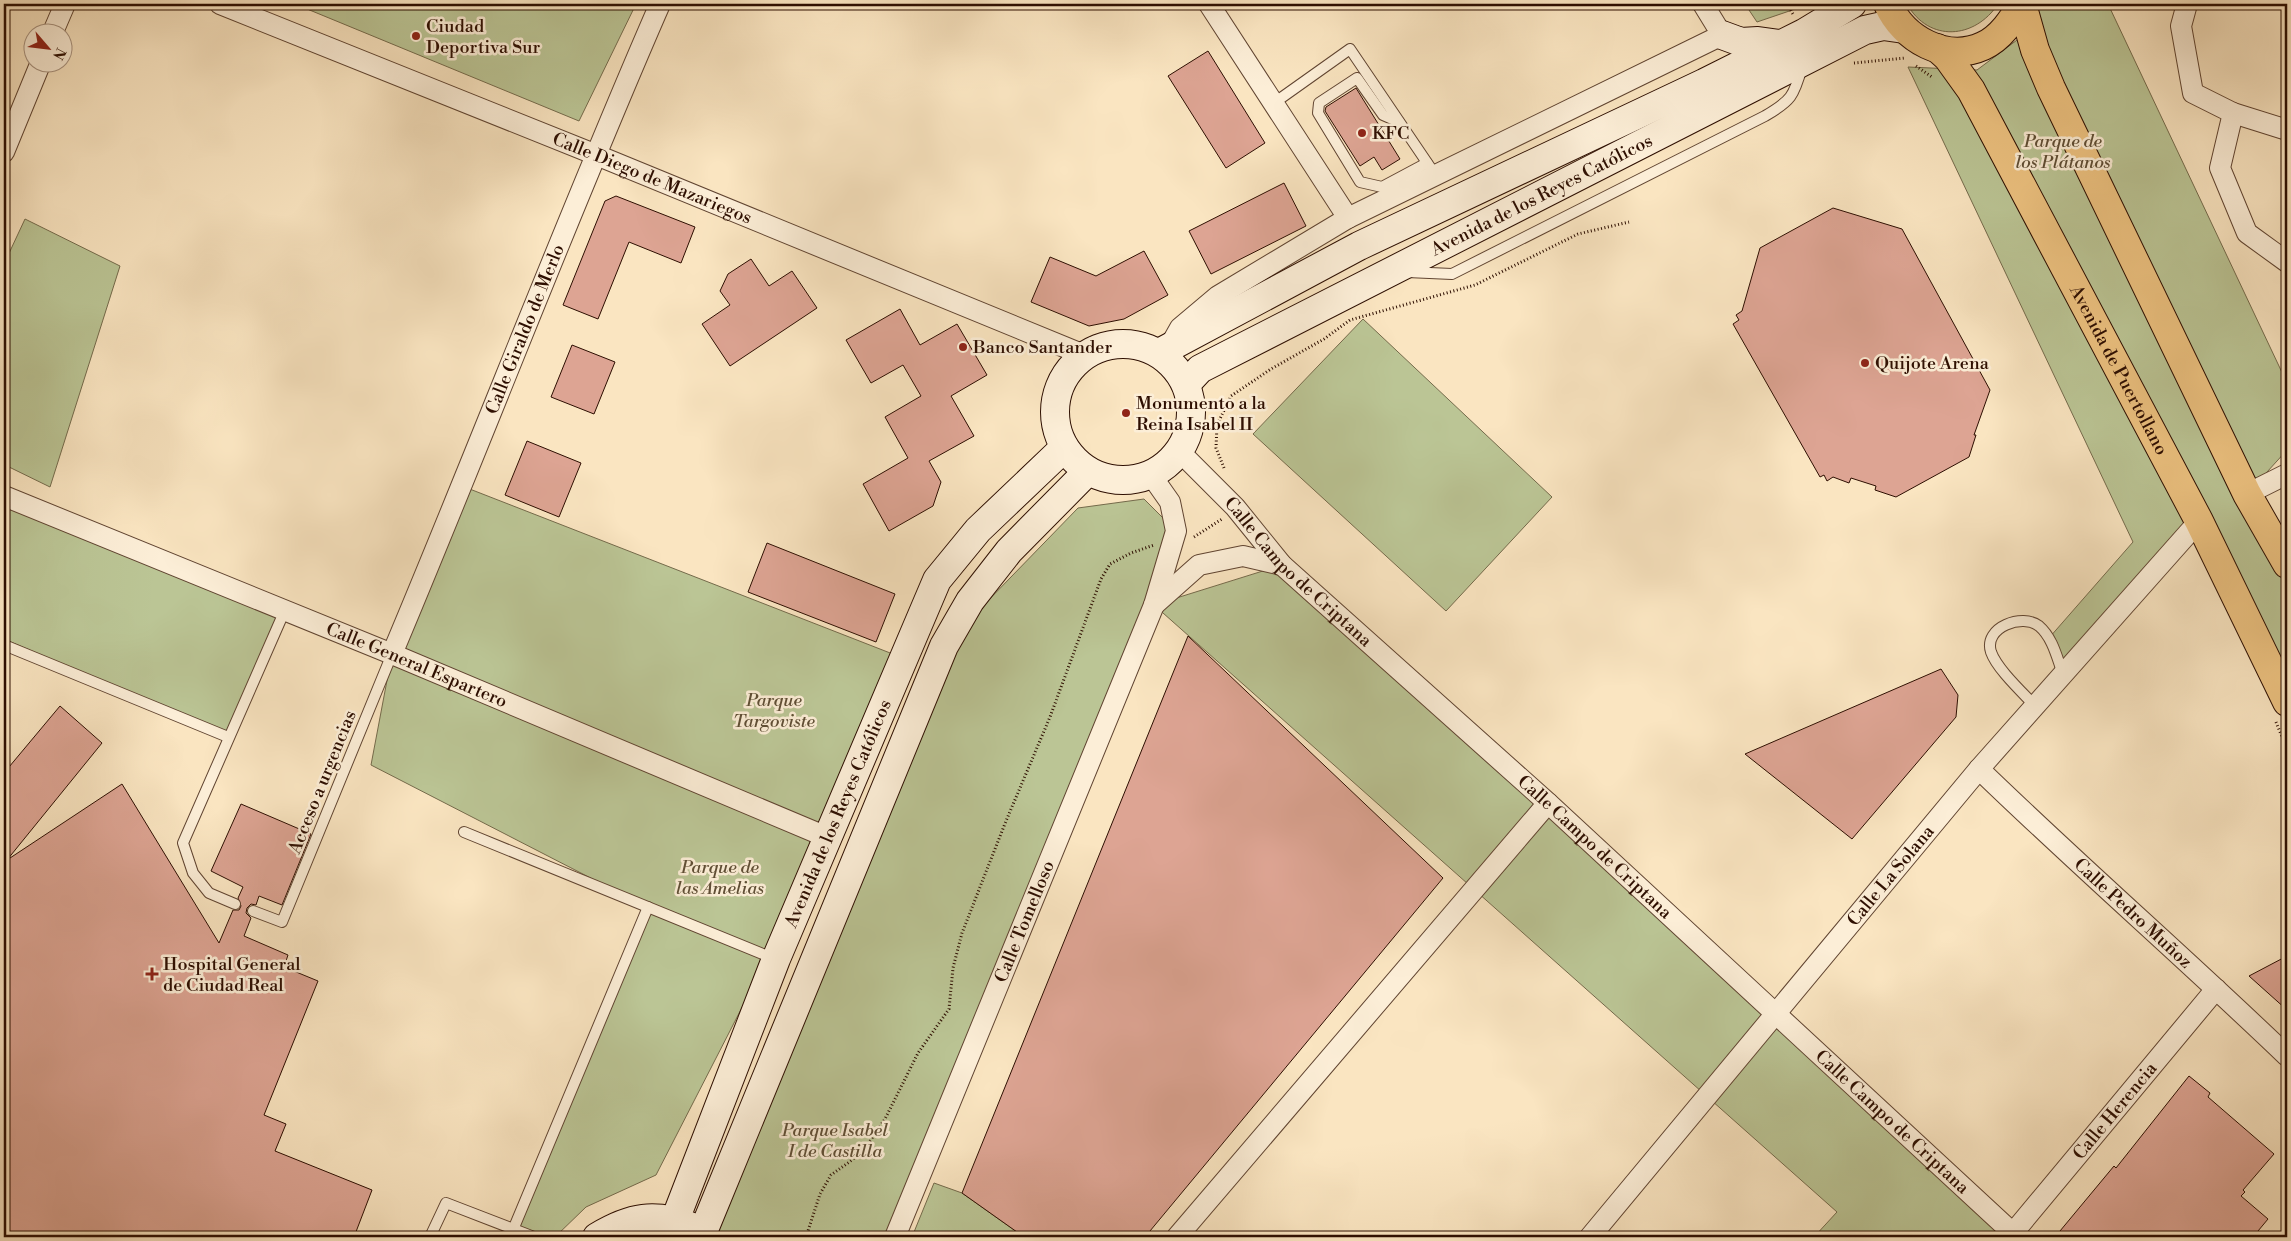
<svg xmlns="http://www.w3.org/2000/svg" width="2291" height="1241" font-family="'Libre Bodoni',serif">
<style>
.green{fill:#bbc595;stroke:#746a4b}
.building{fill:#dda493;stroke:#2d0e01}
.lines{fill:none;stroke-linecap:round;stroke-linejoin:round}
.lane-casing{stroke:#604431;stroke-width:12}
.street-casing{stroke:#604431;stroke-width:22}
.secondary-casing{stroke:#2d0e01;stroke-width:30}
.highway-casing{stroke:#2d0e01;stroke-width:30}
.path{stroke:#2d0e01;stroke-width:3;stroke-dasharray:1 2.5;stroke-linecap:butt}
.lane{stroke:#fceed7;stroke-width:10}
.street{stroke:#fceed7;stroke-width:20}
.secondary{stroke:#fceed7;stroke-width:28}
.highway{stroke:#edc280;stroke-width:28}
.poi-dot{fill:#8f2418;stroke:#fceed7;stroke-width:2}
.labels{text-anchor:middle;stroke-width:5;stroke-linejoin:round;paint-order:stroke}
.poi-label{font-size:18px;fill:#2d0e01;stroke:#fceed7;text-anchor:start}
.park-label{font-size:18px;font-style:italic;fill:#5f4e35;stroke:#fceed7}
.street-label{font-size:18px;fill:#2d0e01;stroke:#fceed7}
</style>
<rect width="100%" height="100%" fill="#fae5c1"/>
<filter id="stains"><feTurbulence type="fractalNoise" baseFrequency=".004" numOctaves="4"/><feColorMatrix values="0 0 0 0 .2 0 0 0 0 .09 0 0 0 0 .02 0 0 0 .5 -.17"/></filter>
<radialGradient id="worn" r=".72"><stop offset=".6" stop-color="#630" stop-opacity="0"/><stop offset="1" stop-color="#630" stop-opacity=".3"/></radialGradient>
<g class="green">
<polygon points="295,4 636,4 579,121"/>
<polygon points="1745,4 1810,4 1757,22"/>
<path d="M1907,4H1998C1975,39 1929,43 1907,4Z"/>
<polygon points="2037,4 2108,4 2287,383 2287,450 2247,494 2287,567 2287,691 2199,521 2063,674 2049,638 2133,542 1908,67 1977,70 2029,31"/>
<polygon points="25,219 120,266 50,487 7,466 4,437 4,264"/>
<polygon points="1363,319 1552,497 1446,611 1253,434"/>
<polygon points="462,486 903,658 829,838 656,1175 586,1207 555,1237 511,1237 647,907 371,765 392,654"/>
<polygon points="4,496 285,610 228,737 4,639"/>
<polygon points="1144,499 1176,531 889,1237 600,1237 618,1224 704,1232 944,646 1078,508"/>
<polygon points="1282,565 2016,1237 1814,1237 1837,1212 1154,605"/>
<polygon points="934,1183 962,1193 1024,1237 912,1237"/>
</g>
<g class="building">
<polygon points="1208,51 1265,143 1226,168 1168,76"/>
<polygon points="1356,88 1400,159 1382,170 1374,157 1360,166 1325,111 1326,107"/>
<polygon points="1284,183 1306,226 1211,274 1189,231"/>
<polygon points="616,196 695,227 681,263 629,242 598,319 563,305 605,201"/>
<polygon points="1833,208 1902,229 1990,390 1974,435 1976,435 1969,457 1896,497 1875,490 1876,486 1851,478 1849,483 1833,477 1827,481 1824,475 1820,477 1733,324 1739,320 1736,315 1742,311 1760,248"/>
<polygon points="1144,251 1168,295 1124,319 1089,326 1031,302 1050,257 1096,276"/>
<polygon points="751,259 769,286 792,271 817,308 730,366 702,324 730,305 720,291 728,274"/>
<polygon points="900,309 920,345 957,324 987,375 951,396 974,436 929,461 941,482 933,506 889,531 863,484 908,458 885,417 921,396 903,365 871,383 846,340"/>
<polygon points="572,345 615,362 594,414 551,397"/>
<polygon points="527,441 581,463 559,517 505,495"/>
<polygon points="767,543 895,594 876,642 748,592"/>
<polygon points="1188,636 1443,878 1145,1237 1024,1237 962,1193"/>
<polygon points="1941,669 1958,695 1956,717 1852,839 1745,754"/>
<polygon points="60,706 102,743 7,860 122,784 219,943 233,910 239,910 241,906 238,898 243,887 211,871 241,804 311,834 282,905 259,896 256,905 251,904 247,908 246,913 251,918 244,936 288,955 284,967 318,981 264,1115 286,1124 275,1151 372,1190 354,1237 4,1237 4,773"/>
<polygon points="2287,956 2287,1010 2249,976"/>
<polygon points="2189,1076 2210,1093 2208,1097 2274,1154 2243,1190 2245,1192 2241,1196 2268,1219 2253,1237 2055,1237 2114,1166 2116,1168"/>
</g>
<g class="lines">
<g class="lane-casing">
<g id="lane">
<polyline points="1274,103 1350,49 1430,167"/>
<polyline points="1399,122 1383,115 1357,78 1319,103 1318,113 1360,182 1382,187 1427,163"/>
<path d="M1407,272L1452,274L1765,116C1791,101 1794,96 1802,67"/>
<polyline points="4,645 228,737"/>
<path d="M2035,706C2022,692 1997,669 1991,652C1983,627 2023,613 2039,626C2053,638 2057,658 2063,674"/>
<polyline points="464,832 775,959"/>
<polyline points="235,904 209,893 193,873 183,843 285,610"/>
<polyline points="253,911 282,922 392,654"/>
<polyline points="430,1237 446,1203 534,1237"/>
<polyline points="510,1237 648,907"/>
</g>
</g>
<g class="street-casing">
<g id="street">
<path id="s1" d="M220,4L594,154L1084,355"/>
<polyline points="1209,4 1348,218"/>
<polyline points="2187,4 2181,26 2193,93 2233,113 2220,168 2247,233 2287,262"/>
<polyline points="53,32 65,4"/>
<polyline points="2233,113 2287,130"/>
<polyline points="4,152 41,62"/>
<polyline points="1171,344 1180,328 1218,296 1348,218 1722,35 1703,4"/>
<path id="s2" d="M1179,451L1235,507L1282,565L1548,803L2017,1237"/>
<polyline points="2247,494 2287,474"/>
<path id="s3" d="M4,496L392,654L829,838"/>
<polyline points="1154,605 1199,565 1243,556 1282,565"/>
<path id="s4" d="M392,654C483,438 566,219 660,4"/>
<path id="s5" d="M1979,769C2080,867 2186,959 2287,1056"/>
<path id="s6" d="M2013,1233L2216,989"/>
<path id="s7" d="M895,1237L1154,605L1176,531L1170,502L1151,475"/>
<polyline points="1177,1237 1548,803"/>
<path id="s8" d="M1590,1237L1979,769L2199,521"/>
</g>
</g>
<g class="secondary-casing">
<g id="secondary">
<polyline points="1722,35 1741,42 1758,41 1779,44"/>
<circle cx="1123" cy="412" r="68"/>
<polyline points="1159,353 1359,246 1704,83 1804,33 1852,4"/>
<path id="s9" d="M1186,384L1200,369L1865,30L1883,26L1904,29"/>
<path id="s10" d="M675,1220L776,959L937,580L978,530L1064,448"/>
<polyline points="703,1232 944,646 970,601 1009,551 1087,472"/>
<path d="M597,1237C630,1217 655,1212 692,1227"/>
</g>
</g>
<g class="highway-casing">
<g id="highway">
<path d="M1888,4C1903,39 1946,63 1983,46C2001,38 2013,19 2022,4"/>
<polyline points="2022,4 2035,50 2051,88 2247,494 2287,564"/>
<path id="s11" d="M1937,48L1948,58L1971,90L2199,521L2287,702"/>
</g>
</g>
<g class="path">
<polyline points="1787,4 1793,14"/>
<polyline points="1854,63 1905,58"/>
<polyline points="1916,66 1932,77"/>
<polyline points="1224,468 1216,448 1217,425 1231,396 1271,369 1324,339 1350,320 1475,285 1578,234 1629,222"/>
<polyline points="1194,537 1222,519"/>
<polyline points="2276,722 2287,749"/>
<polyline points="806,1237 820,1194 831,1175 852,1160 870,1141 885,1119 918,1053 949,1009 953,968 962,933 1006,821 1050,717 1101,579 1110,564 1131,553 1154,545"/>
</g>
<use href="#lane" class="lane"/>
<use href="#street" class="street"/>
<use href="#secondary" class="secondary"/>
<use href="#highway" class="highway"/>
</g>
<g class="poi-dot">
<circle cx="416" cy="36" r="5"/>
<circle cx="1362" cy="133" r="5"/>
<circle cx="963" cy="347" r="5"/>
<circle cx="1865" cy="363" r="5"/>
<circle cx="1126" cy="413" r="5"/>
<path d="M149.5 966.5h5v5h5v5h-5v5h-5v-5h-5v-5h5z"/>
</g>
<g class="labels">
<g class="poi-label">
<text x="426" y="32">Ciudad<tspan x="426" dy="21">Deportiva Sur</tspan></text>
<text x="1372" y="139">KFC</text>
<text x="973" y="353">Banco Santander</text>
<text x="1875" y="369">Quijote Arena</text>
<text x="1136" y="409">Monumento a la<tspan x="1136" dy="21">Reina Isabel II</tspan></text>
<text x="163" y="970">Hospital General<tspan x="163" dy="21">de Ciudad Real</tspan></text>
</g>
<g class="park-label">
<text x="2063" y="147">Parque de<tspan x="2063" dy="21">los Plátanos</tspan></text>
<text x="774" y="706">Parque<tspan x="774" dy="21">Targoviste</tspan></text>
<text x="720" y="873">Parque de<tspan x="720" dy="21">las Amelias</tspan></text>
<text x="835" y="1136">Parque Isabel<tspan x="835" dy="21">I de Castilla</tspan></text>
</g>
<g class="street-label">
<text dy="6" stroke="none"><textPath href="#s1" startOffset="466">Calle Diego de Mazariegos</textPath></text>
<text dy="6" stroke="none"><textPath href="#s9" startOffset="404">Avenida de los Reyes Católicos</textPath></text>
<text dy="6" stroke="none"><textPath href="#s4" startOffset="351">Calle Giraldo de Merlo</textPath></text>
<text dy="6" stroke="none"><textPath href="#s11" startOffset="371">Avenida de Puertollano</textPath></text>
<text dy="6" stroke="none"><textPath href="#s2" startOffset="170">Calle Campo de Criptana</textPath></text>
<text dy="6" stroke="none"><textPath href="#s3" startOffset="446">Calle General Espartero</textPath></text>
<text transform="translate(322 782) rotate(-68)" y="6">Acceso a urgencias</text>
<text dy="6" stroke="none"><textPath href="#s10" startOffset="438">Avenida de los Reyes Católicos</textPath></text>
<text dy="6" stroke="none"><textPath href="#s2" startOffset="575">Calle Campo de Criptana</textPath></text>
<text dy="6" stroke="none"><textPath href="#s8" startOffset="470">Calle La Solana</textPath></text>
<text dy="6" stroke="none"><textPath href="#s5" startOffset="211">Calle Pedro Muñoz</textPath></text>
<text dy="6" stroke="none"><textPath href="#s7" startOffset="341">Calle Tomelloso</textPath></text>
<text dy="6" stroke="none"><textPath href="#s6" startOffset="159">Calle Herencia</textPath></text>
<text dy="6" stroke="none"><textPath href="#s2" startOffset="980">Calle Campo de Criptana</textPath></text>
</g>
</g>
<rect width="2291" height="1241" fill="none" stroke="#fae5c1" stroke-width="20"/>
<rect x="5" y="5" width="2281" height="1231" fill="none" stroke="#2d0e01" stroke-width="2.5"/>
<rect x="10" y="10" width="2271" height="1221" fill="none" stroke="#2d0e01"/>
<g transform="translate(48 48) rotate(118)"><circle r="24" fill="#fceed7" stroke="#a99481"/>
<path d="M0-4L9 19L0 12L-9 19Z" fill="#8f2418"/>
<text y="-8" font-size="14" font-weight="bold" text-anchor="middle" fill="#2d0e01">N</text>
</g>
<rect width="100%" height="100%" filter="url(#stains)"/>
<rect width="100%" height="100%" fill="url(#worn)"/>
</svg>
